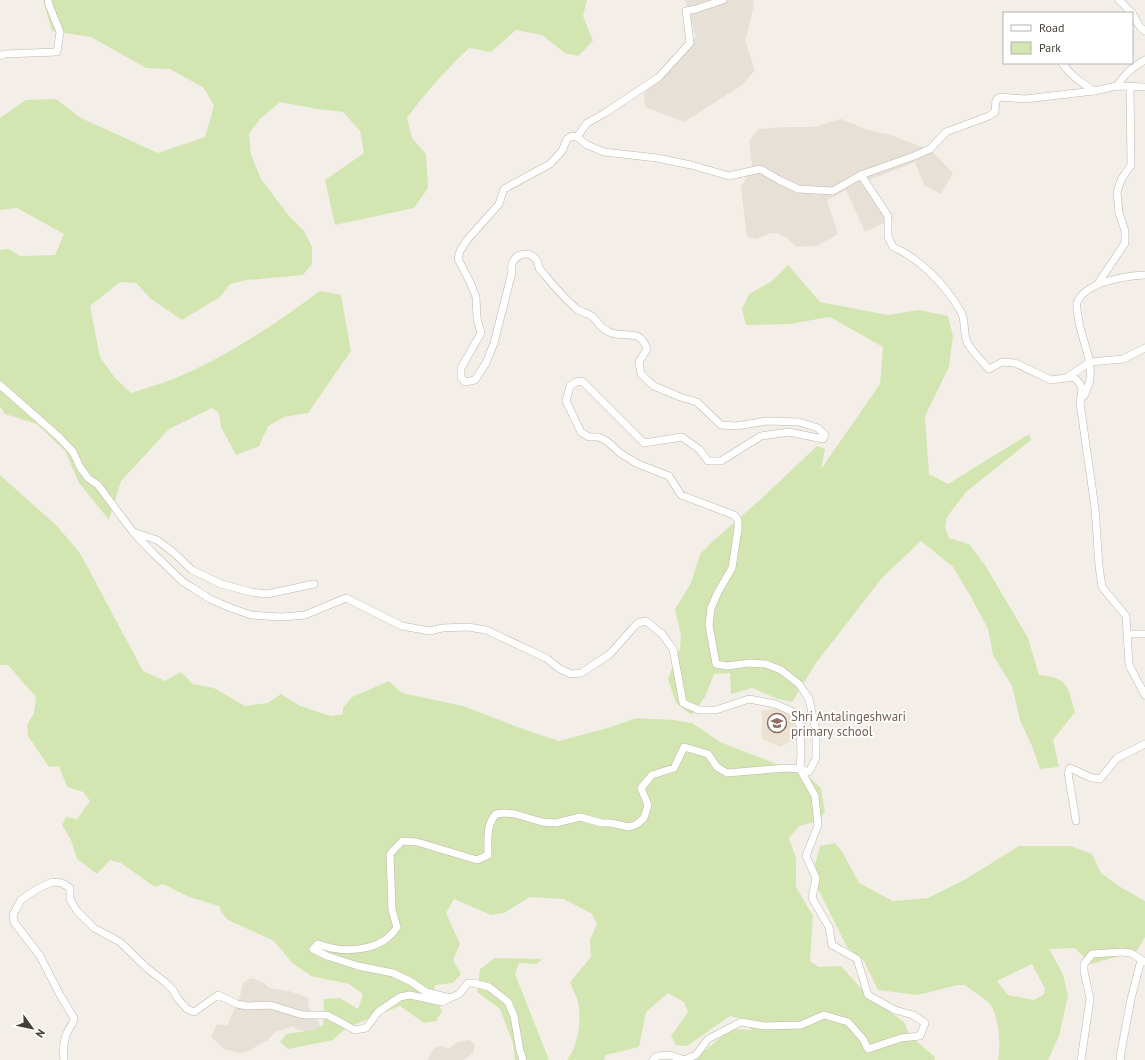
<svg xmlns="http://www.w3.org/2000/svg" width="1145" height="1060" font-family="'PT Sans',sans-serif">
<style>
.residential{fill:#e7e0d6}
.education{fill:#ece2d2}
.green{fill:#d3e6b2;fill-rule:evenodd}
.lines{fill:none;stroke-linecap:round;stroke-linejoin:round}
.minor-casing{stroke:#bfb6ab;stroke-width:8}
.minor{stroke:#fff;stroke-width:7}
.labels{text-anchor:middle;stroke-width:3.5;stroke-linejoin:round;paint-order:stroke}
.education-label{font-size:13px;fill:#785e54;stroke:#fff;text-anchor:start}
</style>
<rect width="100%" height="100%" fill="#f3efe8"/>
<g class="residential">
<polygon points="685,0 753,0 754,5 745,41 755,70 742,85 684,122 645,107 644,94 696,37"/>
<polygon points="841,119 871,131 888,134 932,151 953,173 941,194 924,185 915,162 869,180 894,218 865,232 846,190 827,200 838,234 817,246 796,247 788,239 777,233 770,233 757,239 747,237 741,187 752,166 749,141 758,129 786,127 814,127"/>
<polygon points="251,978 263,982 269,988 289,991 309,998 308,1006 319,1021 320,1029 309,1032 298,1030 292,1026 283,1030 276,1031 267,1041 258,1045 250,1051 239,1053 224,1049 211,1037 217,1024 227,1026 240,996 243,983"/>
<polygon points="470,1040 475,1045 473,1053 464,1060 427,1060 434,1048 443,1046 449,1049 457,1042"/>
</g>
<polygon class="education" points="786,708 800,737 780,747 762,739 762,710"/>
<g class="green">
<path d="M43,0H587L583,16L593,41L578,56L565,53L542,35L516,30L491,52L469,48C445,71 426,92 407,118L412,138L426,154L428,188L414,208L335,225L325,180L364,153L360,131L343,112L317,109L280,102L260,119L249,134L251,155L261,179L289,216L304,231L312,247V264L303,275L247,280L230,284L220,297L182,320L151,299L136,283L120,282L90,306L100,357L115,378L131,393C143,389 156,385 168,381C222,360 274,325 320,291L341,295L351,351L308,413L284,417L268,426L259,446L236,455L221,427L219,413L212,408L169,429L121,481L109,520L79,483L65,451L37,424L5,414L0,407V250L9,249L20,256L55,255L64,234L17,208L0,210V118L26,100L56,99L81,118L158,153L205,137L214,106L204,88L170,69L146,68L91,37L52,31Z"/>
<path d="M788,265L820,302L888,315L919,310L948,316L953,336L949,367L925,416L929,474L948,484L1029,434L1031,440L966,492L947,517L945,527L949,538L969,544L985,565L1028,638L1039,675C1069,678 1067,685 1075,712L1053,740L1059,767L1040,769L1032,746L1020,720L1012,686L993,655L988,629L971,597L953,567L921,541L882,578L816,663L792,702L778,699L752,688L731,694L730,673L714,674L705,697L692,715L676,703L668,679L680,648L681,636L675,609L691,583L700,554L712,542L763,497L817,446L825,449L821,469L880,384L883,347L830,317L789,324L746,325L742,309L749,294L772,281Z"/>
<path d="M0,475L57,526L80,553L143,671L165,681L181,672L193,684L214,688L245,706L268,703L281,694L300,706L331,716L343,714V708L352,697L389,681L402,693L463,706L523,729L559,741L604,729L637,718L674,720L692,723L720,742L808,776L821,788L825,812L819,821L799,826L789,838L796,858V887L813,916L810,961L819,967L841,966L867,995L904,1022L910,1036L934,1056L935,1060H683L704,1051L731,1029L751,1030L747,1020L730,1016L687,1046L676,1045L671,1036L688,1012L684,1002L668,993L646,1012L639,1047L606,1055L604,1060H567C578,1046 582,1020 578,1002C576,995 572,988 570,982L591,957L590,940L597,924L592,914L564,899L530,897L504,913L491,915L454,899L446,913L460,944L453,960L461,974L453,983L435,985L434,996L442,1011L436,1021L424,1023L400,1006L346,1028L333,1040L288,1049L280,1042L286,1034L314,1030L323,1025L324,999L340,998L358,1009L363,994L349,984L311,976L292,963L274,941L228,920L222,913L219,906L189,897L163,884L155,887L121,863L110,860L97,874L77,859L71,840L62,825L66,817L77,819L90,801L83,792L67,787L59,766L49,767L28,736L27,725L34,713L36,697L8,665H0Z"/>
<path d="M835,843L843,853L859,883L893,901L928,898L966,879L1019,846H1071L1092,854L1101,873L1122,888L1145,901V937L1137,951L1091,964L1075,948L1049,949L1063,974L1068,996L1059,1036L1048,1060H998C1001,1046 999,1016 990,1004C983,997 972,991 965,985H958L918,995L878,990L864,961L847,947L818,889L815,864L820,846ZM1032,964L1045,989L1044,994L1034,1000L1008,995L997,981Z"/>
<polygon points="495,958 542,959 537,964 519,963 515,974 549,1060 515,1060 513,1043 500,1009 477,992 480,969"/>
</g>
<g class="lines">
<g class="minor-casing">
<g id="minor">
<polyline points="1119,0 1132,13"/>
<polyline points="1132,13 1140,27 1145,31"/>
<polyline points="0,56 4,54 57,52 60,32 49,5 48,0"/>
<path d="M1062,63C1071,76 1082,83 1094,91"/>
<path d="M1117,86C1124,74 1132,67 1145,60"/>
<polyline points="577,137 587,123 605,113 659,77 690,43 686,11 696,9 723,0"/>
<path d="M861,175L888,216V237L893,247C920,258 947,287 961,312C966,321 963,333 967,342C972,352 982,361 989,369L1002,362L1015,363L1051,380L1073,377C1085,386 1082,390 1080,403L1095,508L1099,566L1102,587L1126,616L1129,665L1145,695"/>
<polyline points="1097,285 1125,243 1125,231 1119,213 1117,192 1121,180 1131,165 1130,86"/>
<polyline points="1068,377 1090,362 1123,359 1145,348"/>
<polyline points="0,385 59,437 73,452 80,467 88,478 98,485 133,532"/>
<path d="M1084,396C1086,390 1090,384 1090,378C1092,360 1084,344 1080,327C1079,322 1076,307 1077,303C1084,282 1126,276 1145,275"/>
<path d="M314,584L267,594L251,592L221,584L192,570L173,552L157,540L133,532L153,553L183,582L193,588L210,599L231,608L251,615L282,617L305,615L346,598L402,626L430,631L442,628L468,627L486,630L546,658L560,669L571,674L581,673L610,654L633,628L638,623L646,621L662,634L673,649L683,703L699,710H716L749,699L775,704L791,711L800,725L801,754L800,769L809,772L816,758V731L809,699L799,684L781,670L766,664L749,663L727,666L716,664L709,625L711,608L718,592L732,568L738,529V520L734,515L681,495L669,476L638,464L620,453L608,442L599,437H589L581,432L566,401L570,386L576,382L582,381L644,443L682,437L700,450L708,461H721L761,436L789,432L823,439L825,435L818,428L799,422L767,421L736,426L721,425L697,402L680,397L654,386L646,379L641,374L639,362L647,349C640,327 625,339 609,332C599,327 600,324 593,317C589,313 582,313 577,309C563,298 551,282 539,268C537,247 508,251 512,272L494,343L486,363L475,380L465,382L461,377V368L481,333L477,318L476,297L470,282L458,259L460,251L467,240L499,204L504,189L550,164L562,151L567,139L572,136L577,137L587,145L604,152L657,158L691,165L729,176L760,169L779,180L798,189L833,191L861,175L914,156L930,149L946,132L989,116L995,112L996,100L1000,97L1025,99L1094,91L1117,86L1145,87"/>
<polyline points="1128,634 1145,634"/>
<polyline points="1076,821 1068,773 1070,768 1092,778 1100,779 1117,758 1145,744"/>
<polyline points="450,998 459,994 468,983 474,983 489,987 508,1002 514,1016 520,1051 523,1060"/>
<path d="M64,1060C63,1051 63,1042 67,1033C69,1027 74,1024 74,1018L60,995L40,956L14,922L13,915L21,900L37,889L52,882L62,883L70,888V899L77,911L94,928L120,942L148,969L166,983L173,990L178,999L187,1009L194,1012L218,995L237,1004L247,1006L270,1005L303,1015H327L355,1030L366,1028L378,1012L400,997L410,995L442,1002L450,998L426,992L410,981L393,973L358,966L327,956L313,949L318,944C343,954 382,952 397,927L392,910L390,854L402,841L417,842L477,860L488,855C488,841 486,824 496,814L505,813L515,814L542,822L556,823L580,817L602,823H611L629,827L637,824L644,818L648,805L641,788L652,775L674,768L684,747L708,754L717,767L727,773L786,768L800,769L815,796L818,825L806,856L816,878L812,898L829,927L832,945L857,959L868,995L895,1010L913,1015L925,1023L920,1036L901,1038L868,1049L863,1039L848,1022L824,1015L801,1025L765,1026L741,1022L708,1039L696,1055L684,1060L670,1055L657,1056L653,1060"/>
<polyline points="1081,1060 1090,999 1084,971 1084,964 1092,954 1122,952 1131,953 1145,962"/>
<polyline points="1121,1060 1120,1057 1131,999 1141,960"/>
</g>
</g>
<use href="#minor" class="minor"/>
</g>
<defs>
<g id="school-ring" transform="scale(1)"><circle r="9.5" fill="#fff" stroke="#8d6e63" stroke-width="1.5"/><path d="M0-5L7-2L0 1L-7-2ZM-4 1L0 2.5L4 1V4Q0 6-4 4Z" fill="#8d6e63"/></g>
</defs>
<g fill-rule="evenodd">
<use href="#school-ring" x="777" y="723"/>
</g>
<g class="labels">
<g class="education-label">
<text x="791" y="721">Shri Antalingeshwari<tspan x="791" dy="15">primary school</tspan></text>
</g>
</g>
<rect x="1003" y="12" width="130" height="52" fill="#ffffff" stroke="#b5b2af"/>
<rect x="1011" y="25" width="20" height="6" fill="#ffffff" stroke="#b5b2af"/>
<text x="1039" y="32" font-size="12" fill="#463f37">Road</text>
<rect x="1011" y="42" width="20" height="12" fill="#d3e6b2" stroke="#b5b2af"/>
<text x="1039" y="52" font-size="12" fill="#463f37">Park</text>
<g transform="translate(32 1028) rotate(123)" stroke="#ffffff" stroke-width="3" paint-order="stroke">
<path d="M0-3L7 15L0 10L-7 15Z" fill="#463f37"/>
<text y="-6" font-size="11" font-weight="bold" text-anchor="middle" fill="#463f37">N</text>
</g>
</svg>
